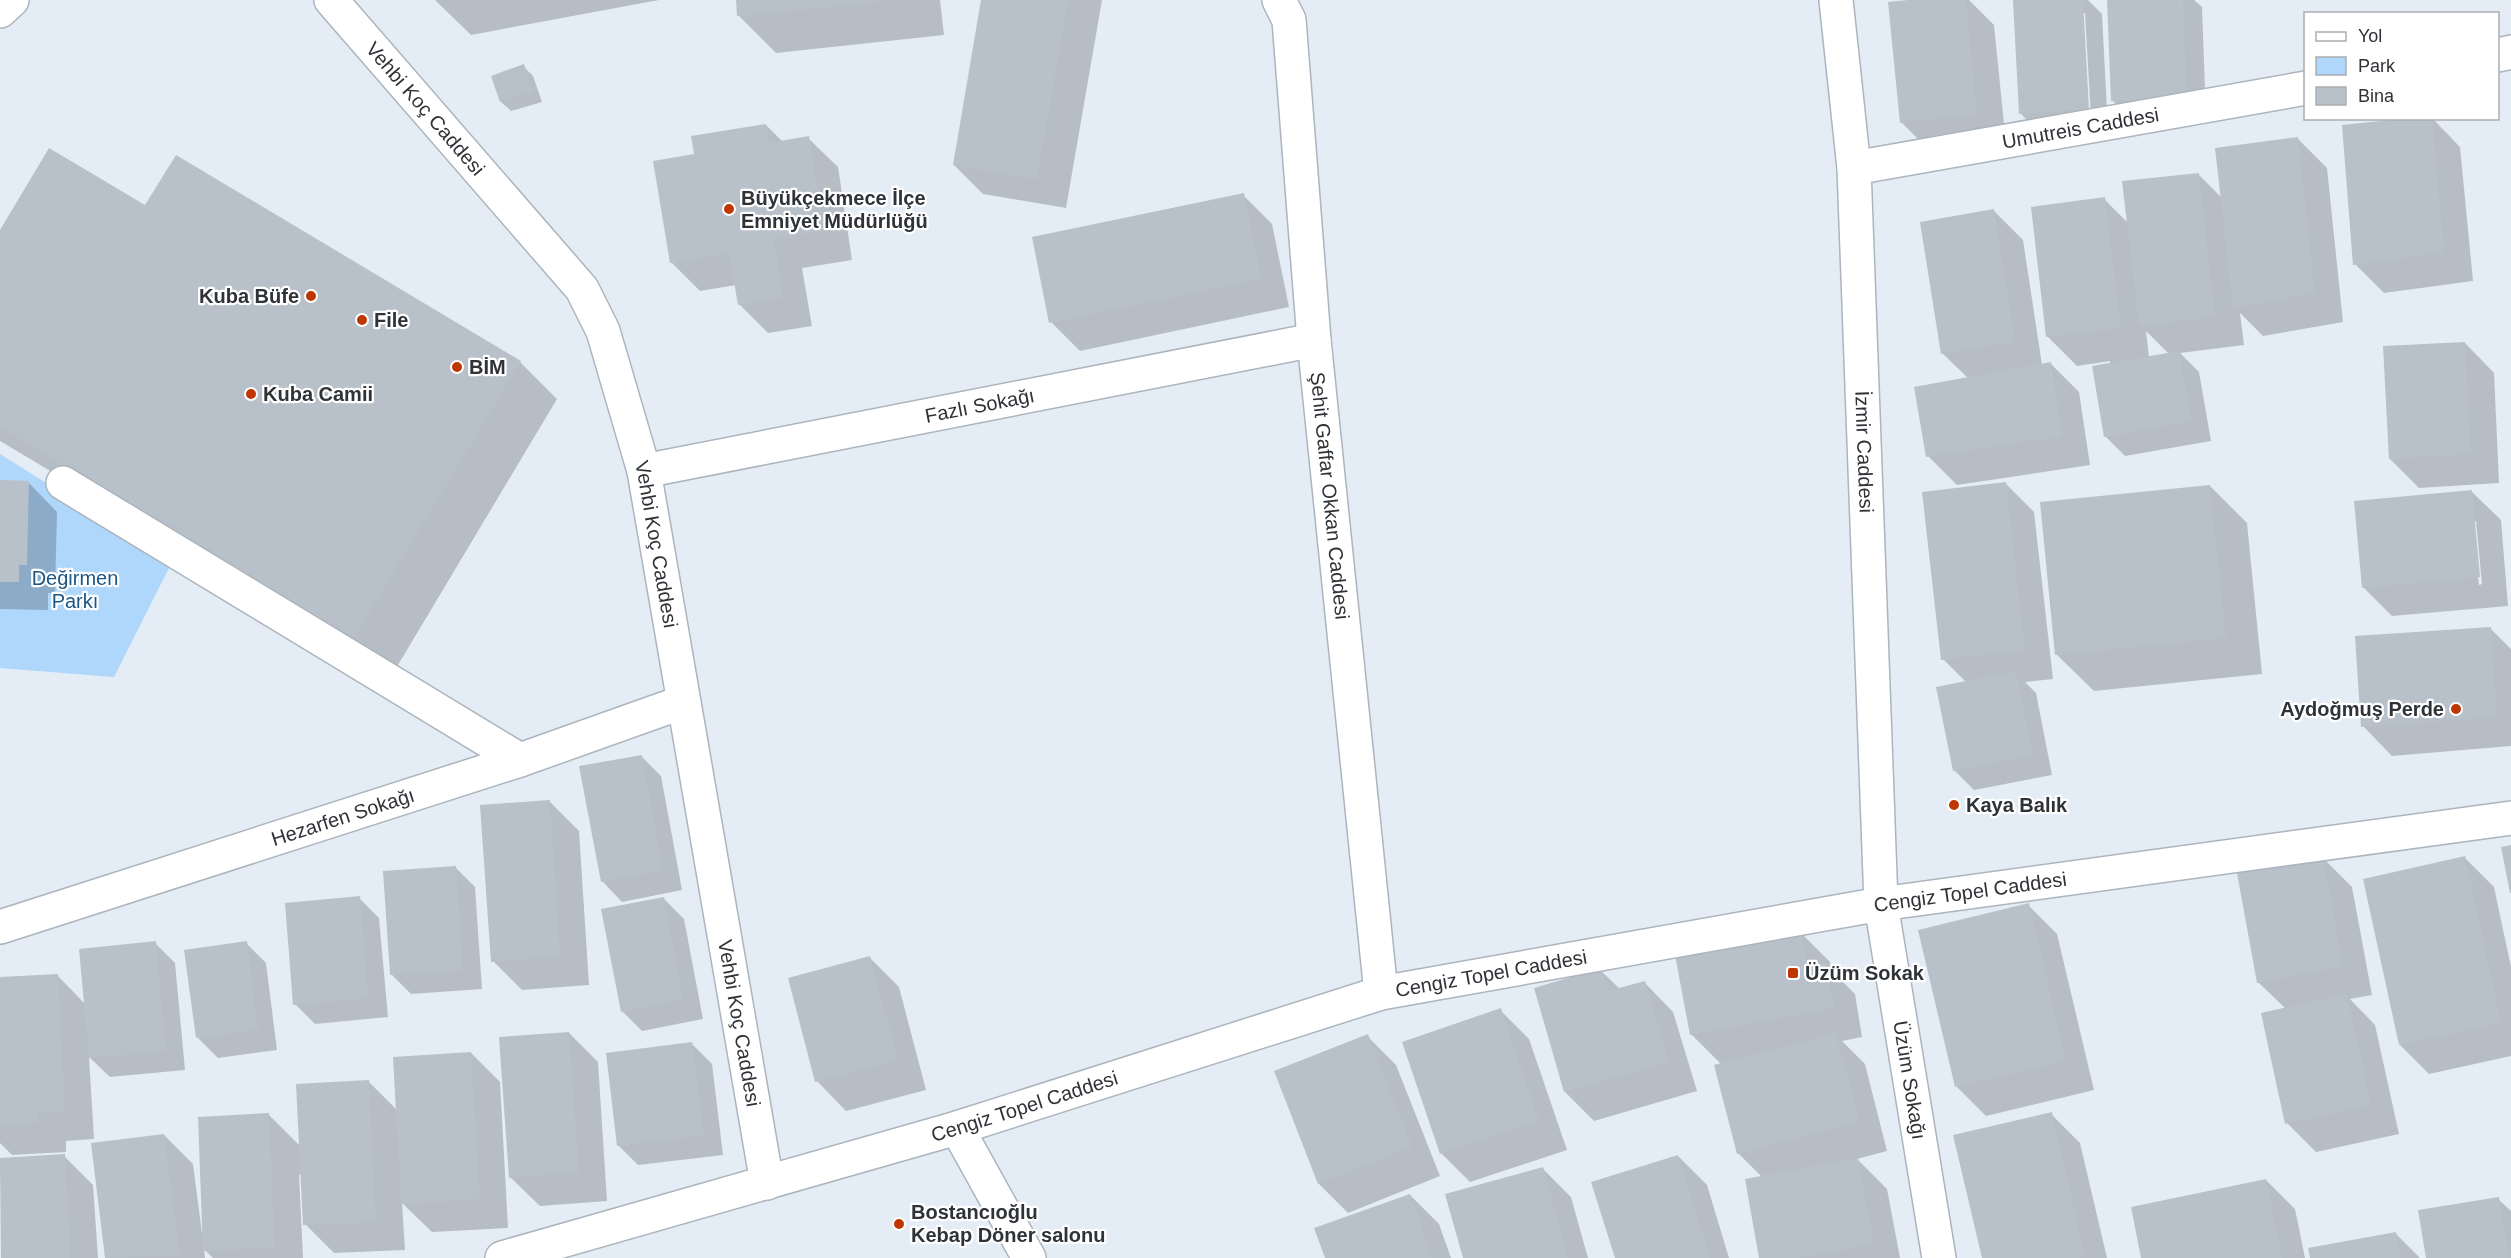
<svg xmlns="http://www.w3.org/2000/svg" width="2511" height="1258" font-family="Helvetica,sans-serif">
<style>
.park{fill:#afd6fb}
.shadow{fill:#0003;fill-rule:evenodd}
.building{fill:#b8c1ca}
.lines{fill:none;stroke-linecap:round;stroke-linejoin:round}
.minor-casing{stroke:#acb5be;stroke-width:36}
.tertiary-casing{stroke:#acb5be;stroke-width:36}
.secondary-casing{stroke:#acb5be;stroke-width:36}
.minor{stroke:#fff;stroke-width:33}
.tertiary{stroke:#fff;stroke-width:33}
.secondary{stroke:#fff;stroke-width:33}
.poi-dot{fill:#be3601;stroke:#fff;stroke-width:2}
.labels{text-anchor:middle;stroke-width:4.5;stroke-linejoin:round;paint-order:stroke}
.street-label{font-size:20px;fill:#2f3236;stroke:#fff}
.poi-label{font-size:20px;font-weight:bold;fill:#2f3236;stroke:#fff;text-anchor:start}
.park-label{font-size:20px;fill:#1c5684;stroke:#fff}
</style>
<rect width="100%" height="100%" fill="#e4edf6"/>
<polygon class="park" points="0,454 172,562 114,677 0,668"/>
<g class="shadow">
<polygon points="435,0 659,0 471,35"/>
<polygon points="737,0 940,0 944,35 776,53 739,16"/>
<polygon points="983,0 1102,0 1066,208 983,194 954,165"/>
<polygon points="1923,0 1969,0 1994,25 2006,144 1931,152 1902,123"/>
<path d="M2015,0H2088L2102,14L2108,130L2041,134L2021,114ZM2082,13H2085L2091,118H2088Z"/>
<polygon points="2108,0 2194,0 2202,7 2206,117 2132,120 2112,100"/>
<polygon points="523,66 533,76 542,102 511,111 501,102 493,77"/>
<polygon points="2432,118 2460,147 2473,281 2384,293 2355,264"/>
<polygon points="766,125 783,142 808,138 838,167 852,260 802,268 812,326 768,333 739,304 736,285 700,291 671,262 695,155"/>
<path d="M2298,139L2327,168L2343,322L2263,336L2240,313L2244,345L2180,353L2199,372L2211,441L2125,456L2105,436L2110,361L2077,366L2048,337L2104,199L2128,223L2198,174L2222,198ZM2146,331L2169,354L2149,357Z"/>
<polygon points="176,157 520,362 557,399 392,675 0,441 0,233 146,207"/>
<polygon points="1243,195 1272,224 1289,307 1080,351 1051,322"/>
<polygon points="1994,211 2023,240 2042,365 2050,363 2079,392 2090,465 1957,485 1928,456 1968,378 1942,353"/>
<polygon points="2465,343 2494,373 2499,483 2419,488 2390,459"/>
<polygon points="0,482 28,482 57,512 55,594 48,593 48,610 0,609"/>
<polygon points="2005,483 2034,512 2053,679 2025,682 2036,693 2052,775 1974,790 1954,770 1966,682 1943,659"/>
<polygon points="2210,486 2247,523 2262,674 2094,691 2057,655"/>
<path d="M2471,491L2501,520L2508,606L2392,616L2363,587ZM2473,521H2476L2482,584L2479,585Z"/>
<polygon points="2490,628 2511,649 2511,746 2392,756 2363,726"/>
<polygon points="641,756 661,776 682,890 622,902 603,882"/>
<polygon points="550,802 579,831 589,985 522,990 493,961"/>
<polygon points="2323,858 2352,887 2372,995 2350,999 2375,1025 2399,1134 2316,1152 2287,1123 2286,1009 2258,982"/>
<polygon points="2465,858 2494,887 2511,967 2511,1056 2429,1074 2400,1045"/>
<polygon points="455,867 475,887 482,989 411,994 391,974"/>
<polygon points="359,898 379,918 388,1017 315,1024 295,1004"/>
<polygon points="664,899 684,919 703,1019 642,1031 622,1011"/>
<polygon points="2028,905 2057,934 2094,1090 1986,1116 1957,1087"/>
<polygon points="1801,933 1830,962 1831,970 1855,994 1862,1037 1842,1041 1865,1064 1887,1151 1857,1159 1887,1189 1900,1258 1761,1258 1762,1177 1738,1153 1722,1065 1691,1034"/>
<polygon points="155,943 175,963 185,1070 110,1077 89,1057 94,1139 66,1141 66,1152 12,1155 0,1143 0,979 57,975 85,1004"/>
<polygon points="246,943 266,963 277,1050 218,1058 198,1038"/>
<polygon points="870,958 899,987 926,1090 846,1111 817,1081"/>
<polygon points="1600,970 1620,989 1644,982 1673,1012 1697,1091 1594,1121 1565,1092 1536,989"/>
<polygon points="1500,1010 1529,1039 1567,1150 1470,1182 1441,1153"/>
<polygon points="569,1033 598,1062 607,1201 540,1206 510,1177"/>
<polygon points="1367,1036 1396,1065 1440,1176 1348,1213 1319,1184 1276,1071"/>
<polygon points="692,1044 712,1064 723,1155 638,1165 618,1145"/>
<polygon points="471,1053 500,1082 508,1228 432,1232 402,1203 405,1250 334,1253 305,1224 302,1174 299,1175 303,1258 213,1258 204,1249 205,1258 107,1258 92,1144 164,1135 193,1164 202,1233 204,1233 269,1115 301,1147 368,1081 397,1110"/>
<polygon points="2051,1114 2080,1143 2107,1258 1983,1258"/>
<polygon points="64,1156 93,1185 98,1258 3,1258 0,1159"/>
<polygon points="1678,1156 1707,1185 1729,1258 1617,1258"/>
<polygon points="1542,1168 1571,1197 1588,1258 1465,1258"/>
<polygon points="2266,1180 2295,1209 2305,1258 2143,1258"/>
<polygon points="1410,1195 1439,1224 1451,1258 1326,1258"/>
<polygon points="2498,1199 2511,1211 2511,1258 2428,1258"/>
<polygon points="2396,1234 2420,1258 2311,1258"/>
</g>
<g class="building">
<polygon points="736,0 878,0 878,2 737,16"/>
<polygon points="981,0 1068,0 1037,180 953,165"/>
<polygon points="1908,0 1966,0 1977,115 1900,123 1888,2"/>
<polygon points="2013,0 2083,0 2089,110 2019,114"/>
<polygon points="2107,0 2183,0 2187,97 2111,101"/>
<polygon points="524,64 533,92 500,102 491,76"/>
<polygon points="2409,118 2432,118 2444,252 2353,265 2342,125"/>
<polygon points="766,124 769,143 809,136 824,231 774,239 783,297 738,305 729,253 670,263 653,161 694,154 691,136"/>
<polygon points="2298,137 2315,293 2233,308 2215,148"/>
<polygon points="49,148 145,205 176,155 521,361 354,639 0,427 0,230"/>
<polygon points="2199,173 2215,317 2139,326 2122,181"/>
<polygon points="1244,193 1261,279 1049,323 1032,237"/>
<polygon points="2105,197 2121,328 2046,337 2031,207"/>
<polygon points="1994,209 2015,342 1941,354 1920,222"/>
<polygon points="2465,342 2471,454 2389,459 2383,346"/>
<polygon points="2179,351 2192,421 2104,437 2092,366"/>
<polygon points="2051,362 2062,436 1926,457 1914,387"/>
<polygon points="0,480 29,481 27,565 19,565 19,582 0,582"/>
<polygon points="2006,482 2025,650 1941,660 1922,492"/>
<polygon points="2210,485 2226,638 2055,655 2040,502"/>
<polygon points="2472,490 2480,577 2362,588 2354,501"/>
<polygon points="2491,627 2497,717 2361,727 2355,636"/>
<polygon points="2016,671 2033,755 1953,771 1936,687"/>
<polygon points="642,755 663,870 601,882 579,766"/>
<polygon points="550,800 560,956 491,962 480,805"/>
<polygon points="2511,845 2511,893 2510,893 2501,847"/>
<polygon points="2323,856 2343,966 2257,983 2237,873"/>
<polygon points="2465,856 2501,1023 2399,1045 2363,879"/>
<polygon points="456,866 463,970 390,975 383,871"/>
<polygon points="360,896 368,998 293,1005 285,903"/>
<polygon points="664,897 683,999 621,1012 601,909"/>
<polygon points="2029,903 2066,1061 1955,1087 1918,930"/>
<polygon points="1801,932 1807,966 1826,963 1834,1008 1690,1035 1675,955"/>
<polygon points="156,941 166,1051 89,1058 79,949"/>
<polygon points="247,941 258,1030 196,1038 184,950"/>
<polygon points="870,956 898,1061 815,1082 788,978"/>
<polygon points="1601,968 1608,991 1645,981 1669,1062 1564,1092 1534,988"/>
<polygon points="58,974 65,1111 37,1112 38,1123 0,1125 0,977"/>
<polygon points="2347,994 2371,1105 2285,1124 2261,1013"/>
<polygon points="1501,1008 1539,1121 1440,1154 1402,1042"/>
<polygon points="569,1032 579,1172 509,1178 499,1037"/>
<polygon points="1836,1033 1859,1122 1737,1154 1714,1065"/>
<polygon points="1368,1034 1412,1147 1318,1184 1274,1071"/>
<polygon points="692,1042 704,1135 617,1146 606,1053"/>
<polygon points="471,1052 480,1199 401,1204 393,1057"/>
<polygon points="369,1080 376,1222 303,1225 296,1084"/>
<polygon points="2052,1112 2085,1256 2077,1258 1982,1258 1953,1135"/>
<polygon points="269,1113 275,1248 203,1251 198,1117"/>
<polygon points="164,1134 180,1256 105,1258 91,1143"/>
<polygon points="65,1154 71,1258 1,1258 0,1158"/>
<polygon points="1678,1155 1710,1258 1615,1258 1591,1182"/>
<polygon points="1858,1158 1874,1244 1796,1258 1759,1258 1745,1179"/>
<polygon points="1543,1167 1568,1258 1463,1258 1445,1194"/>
<polygon points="2266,1179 2282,1258 2141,1258 2131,1207"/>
<polygon points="1410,1194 1433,1258 1325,1258 1314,1228"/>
<polygon points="2499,1197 2509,1258 2426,1258 2418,1210"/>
<polygon points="2396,1232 2401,1258 2310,1258 2308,1248"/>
</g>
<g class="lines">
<g class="minor-casing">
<g id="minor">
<path id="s1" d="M331,0L582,289L603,331L644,471L767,1183"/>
<path id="s2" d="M1279,0L1289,20L1314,340L1381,993"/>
<path id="s3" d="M1836,0L1854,168L1881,904L1939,1258"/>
<path id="s4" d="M644,471L1314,340"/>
<polyline points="63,483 520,760"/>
<path id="s5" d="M0,927L520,760L683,702"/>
<polyline points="957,1128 1029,1258"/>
</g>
</g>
<g class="tertiary-casing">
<g id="tertiary">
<polyline points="2498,55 2511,52"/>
<path id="s6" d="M1854,168L2306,88"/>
</g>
</g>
<g class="secondary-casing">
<g id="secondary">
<polyline points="0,11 12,0"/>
<path id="s7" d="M502,1258L957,1128L1381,993L1881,904L2511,818"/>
</g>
</g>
<use href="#minor" class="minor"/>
<use href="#tertiary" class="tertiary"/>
<use href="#secondary" class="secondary"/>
</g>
<g class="poi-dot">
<circle cx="729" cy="209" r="6"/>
<circle cx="311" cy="296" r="6"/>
<circle cx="362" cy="320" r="6"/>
<circle cx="457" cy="367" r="6"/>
<circle cx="251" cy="394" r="6"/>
<circle cx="2456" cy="709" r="6"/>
<circle cx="1954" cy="805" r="6"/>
<rect x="1787" y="967" width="12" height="12" rx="3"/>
<circle cx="899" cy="1224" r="6"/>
</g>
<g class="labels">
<g class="street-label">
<text dy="7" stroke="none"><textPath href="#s1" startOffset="144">Vehbi Koç Caddesi</textPath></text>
<text dy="7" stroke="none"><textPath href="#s6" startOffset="230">Umutreis Caddesi</textPath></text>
<text dy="7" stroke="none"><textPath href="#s4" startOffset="342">Fazlı Sokağı</textPath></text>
<text dy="7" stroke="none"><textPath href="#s3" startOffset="453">İzmir Caddesi</textPath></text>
<text dy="7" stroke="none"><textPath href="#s2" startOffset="500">Şehit Gaffar Okkan Caddesi</textPath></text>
<text dy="7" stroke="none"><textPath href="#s1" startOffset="650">Vehbi Koç Caddesi</textPath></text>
<text dy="7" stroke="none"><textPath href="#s5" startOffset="360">Hezarfen Sokağı</textPath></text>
<text dy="7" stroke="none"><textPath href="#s7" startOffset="1516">Cengiz Topel Caddesi</textPath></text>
<text dy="7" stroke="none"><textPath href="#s7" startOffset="1030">Cengiz Topel Caddesi</textPath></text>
<text dy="7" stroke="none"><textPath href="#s1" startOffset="1136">Vehbi Koç Caddesi</textPath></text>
<text dy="7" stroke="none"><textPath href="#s3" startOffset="1084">Üzüm Sokağı</textPath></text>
<text dy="7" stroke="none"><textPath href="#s7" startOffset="544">Cengiz Topel Caddesi</textPath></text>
</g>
<g class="poi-label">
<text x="741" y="205">Büyükçekmece İlçe<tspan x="741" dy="23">Emniyet Müdürlüğü</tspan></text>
<text x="299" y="303" text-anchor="end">Kuba Büfe</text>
<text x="374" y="327">File</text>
<text x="469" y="374">BİM</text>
<text x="263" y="401">Kuba Camii</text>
<text x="2444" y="716" text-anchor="end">Aydoğmuş Perde</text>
<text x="1966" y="812">Kaya Balık</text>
<text x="1805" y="980">Üzüm Sokak</text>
<text x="911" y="1219">Bostancıoğlu<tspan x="911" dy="23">Kebap Döner salonu</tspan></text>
</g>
<g class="park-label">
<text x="75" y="585">Değirmen<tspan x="75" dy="23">Parkı</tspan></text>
</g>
</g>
<rect x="2304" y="12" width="195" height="108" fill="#ffffff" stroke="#acadaf" stroke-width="1.5"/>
<rect x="2316" y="32" width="30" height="9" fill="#ffffff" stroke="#acadaf" stroke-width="1.5"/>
<text x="2358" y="42" font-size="18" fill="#2f3236">Yol</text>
<rect x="2316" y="57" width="30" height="18" fill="#afd6fb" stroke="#acadaf" stroke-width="1.5"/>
<text x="2358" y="72" font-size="18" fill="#2f3236">Park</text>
<rect x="2316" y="87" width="30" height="18" fill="#b8c1ca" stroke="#acadaf" stroke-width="1.5"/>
<text x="2358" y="102" font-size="18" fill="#2f3236">Bina</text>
</svg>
